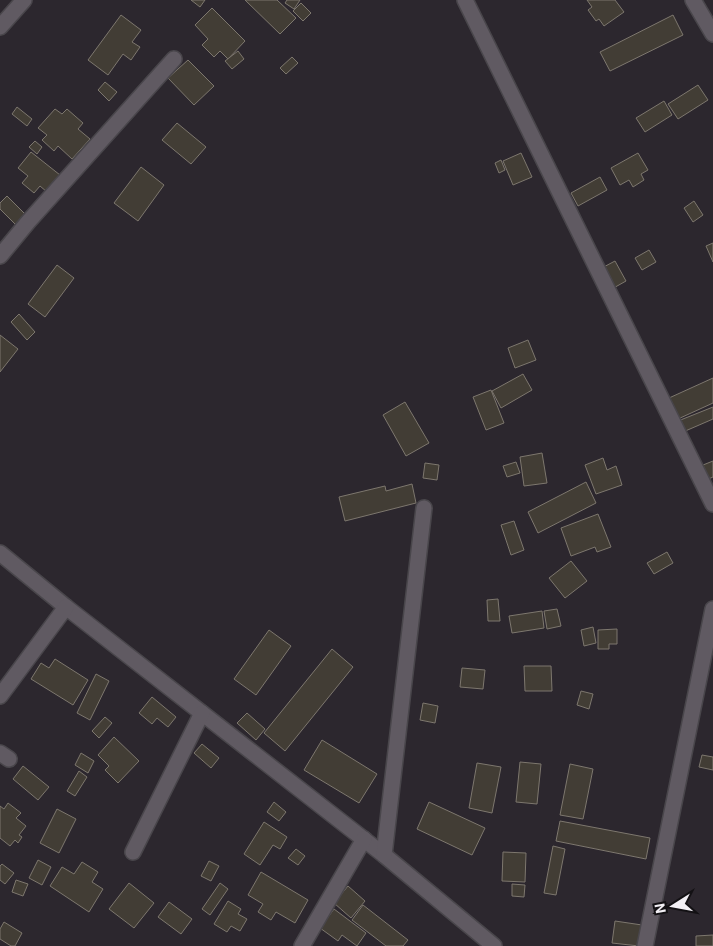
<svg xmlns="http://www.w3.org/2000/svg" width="713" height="946" font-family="Roboto,sans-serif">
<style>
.building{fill:#423d35;stroke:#7d776e}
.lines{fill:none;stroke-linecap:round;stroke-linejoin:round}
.minor-casing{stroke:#49464b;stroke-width:18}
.minor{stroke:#605a62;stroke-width:15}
</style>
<rect width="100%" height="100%" fill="#2c272e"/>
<g class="building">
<polygon points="191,0 205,0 200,7"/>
<polygon points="245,0 277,0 296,18 280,34"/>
<polygon points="287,0 300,0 294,9 285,3"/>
<polygon points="587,0 615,0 624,12 604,26 599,19 596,21 588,10 592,7"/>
<polygon points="301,3 311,13 303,21 293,11"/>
<polygon points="212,8 245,41 228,59 220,51 214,57 202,45 208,39 195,25"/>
<polygon points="121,15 141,30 132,42 140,47 131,60 123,54 108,75 88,60"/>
<polygon points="673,15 683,35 610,71 600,52"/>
<polygon points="238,51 244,59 232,69 225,61"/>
<polygon points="292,57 298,63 286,74 280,68"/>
<polygon points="188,60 214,86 194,105 168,78"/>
<polygon points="105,82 117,92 109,101 98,90"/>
<polygon points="698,85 708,100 678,119 668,104"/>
<polygon points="664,101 672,115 645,132 636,118"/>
<polygon points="17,107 32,119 27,126 12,114"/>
<polygon points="55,109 62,114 67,109 83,123 78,129 90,139 72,159 58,146 54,151 42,140 47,135 38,128"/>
<polygon points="177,123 206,147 191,164 162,140"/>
<polygon points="35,141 42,147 37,154 29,147"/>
<polygon points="31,152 60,175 47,192 40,186 34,193 22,183 28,176 18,168"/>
<polygon points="521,153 532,177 513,185 503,161"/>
<polygon points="638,153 648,170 641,174 644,180 633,187 629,180 620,185 611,168"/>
<polygon points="501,160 505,170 499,173 495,163"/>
<polygon points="141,167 164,185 138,221 114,203"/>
<polygon points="600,177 607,190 578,206 571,193"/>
<polygon points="7,196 26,215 16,225 0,209 0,203"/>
<polygon points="694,201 703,215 693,222 684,208"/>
<polygon points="713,243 713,262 706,246"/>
<polygon points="649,250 656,262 642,270 635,258"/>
<polygon points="615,261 626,281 610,290 598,270"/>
<polygon points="57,265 74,278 45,317 28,304"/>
<polygon points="19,314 35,332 27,340 11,322"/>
<polygon points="0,335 18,349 0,372"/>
<polygon points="528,340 536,360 515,368 508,348"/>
<polygon points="523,374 532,390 501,408 492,391"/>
<polygon points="713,378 713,403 678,419 669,398"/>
<polygon points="491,390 504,423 486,430 473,397"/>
<polygon points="405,402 429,443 406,456 383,415"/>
<polygon points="713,407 713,419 683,432 678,421"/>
<polygon points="542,453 547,483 524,486 520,457"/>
<polygon points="603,458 607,470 616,466 622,485 596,494 585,465"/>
<polygon points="713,461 713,477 704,481 698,467"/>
<polygon points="516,462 520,473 507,477 503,466"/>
<polygon points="425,463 439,465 437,480 423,478"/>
<polygon points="586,482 596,503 538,533 528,512"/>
<polygon points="412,484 416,503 345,521 339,497 385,486 386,491"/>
<polygon points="598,514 611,547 597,552 595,547 571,556 561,528"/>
<polygon points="514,521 524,550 511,555 501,525"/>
<polygon points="667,552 673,563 654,574 647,563"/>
<polygon points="571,561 587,581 565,598 549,578"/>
<polygon points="498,599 500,621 488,621 487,600"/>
<polygon points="557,609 561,626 547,629 544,611"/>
<polygon points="542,611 544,628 512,633 509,616"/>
<polygon points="593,627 596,643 584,646 581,630"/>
<polygon points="617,629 617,644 609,644 609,649 598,649 598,630"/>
<polygon points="269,630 291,646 256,695 234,679"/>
<polygon points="332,649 353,667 285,751 264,733"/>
<polygon points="55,659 88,680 73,705 31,679 41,663 49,668"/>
<polygon points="524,666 551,666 552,691 525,691"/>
<polygon points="462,668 485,670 483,689 460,687"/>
<polygon points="96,674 109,681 90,720 77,713"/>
<polygon points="581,691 593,694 589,709 577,705"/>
<polygon points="152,697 176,717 168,727 157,718 152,724 139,713"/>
<polygon points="423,703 438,706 435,723 420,720"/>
<polygon points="247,713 265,729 256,740 237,723"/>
<polygon points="105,717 112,723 99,738 92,731"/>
<polygon points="114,737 139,761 118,783 105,770 109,766 98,755"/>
<polygon points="322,740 377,774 359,803 304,770"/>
<polygon points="202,744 219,758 211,768 194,753"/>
<polygon points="81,753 94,761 88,773 75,765"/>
<polygon points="702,755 713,757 713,770 699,767"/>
<polygon points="520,762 541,764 537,804 516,802"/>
<polygon points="477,763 501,767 492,813 469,808"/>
<polygon points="570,764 593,769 583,819 560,815"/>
<polygon points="23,766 49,787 38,800 13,779"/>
<polygon points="79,771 87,777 75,796 67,791"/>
<polygon points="274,802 286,812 279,821 267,812"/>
<polygon points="429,802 485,828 472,855 417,829"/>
<polygon points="8,803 21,813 16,818 26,826 19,835 22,837 18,843 15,840 10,846 0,838 0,806 4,809"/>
<polygon points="57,809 76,819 59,853 40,843"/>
<polygon points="560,821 650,838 646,859 556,841"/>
<polygon points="264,822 287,837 280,849 273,845 260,865 244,854"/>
<polygon points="553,846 565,849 556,895 544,893"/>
<polygon points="296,849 305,856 298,865 288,858"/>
<polygon points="503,852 526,853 525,882 502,881"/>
<polygon points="38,860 51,867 42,885 29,878"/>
<polygon points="209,861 219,866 211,881 201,876"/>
<polygon points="82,862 98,872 92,882 103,889 89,912 50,886 62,867 74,874"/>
<polygon points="2,864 14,873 5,884 0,880 0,866"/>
<polygon points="261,872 308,900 295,923 276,912 271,920 258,912 263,904 248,895"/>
<polygon points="16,880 28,884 23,896 12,892"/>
<polygon points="129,883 154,903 134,928 109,909"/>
<polygon points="220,883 228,889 210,915 202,909"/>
<polygon points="512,884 525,885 524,897 512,896"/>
<polygon points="348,886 365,901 351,918 334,903"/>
<polygon points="228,901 241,909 238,914 247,919 240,931 231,926 227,932 214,924"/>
<polygon points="169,902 192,919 181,934 158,917"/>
<polygon points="363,905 408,940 403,946 386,946 352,920"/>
<polygon points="334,909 366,933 357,946 342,935 338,941 320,928"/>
<polygon points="615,921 642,925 639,946 612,943"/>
<polygon points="4,922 22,933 15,946 11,946 0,939 0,929"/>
<polygon points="713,935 713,946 696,946 696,936"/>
</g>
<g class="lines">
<g class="minor-casing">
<g id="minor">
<polyline points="465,0 713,504"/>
<polyline points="693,0 713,34"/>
<polyline points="0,27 24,0"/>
<polyline points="0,256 28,222 174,59"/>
<polyline points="0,553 66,607 384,855 494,946"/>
<polyline points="0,696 66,607"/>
<polyline points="0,753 9,759"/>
<polyline points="133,852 202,713"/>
<polyline points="384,855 424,508"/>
<polyline points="302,946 364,839"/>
<polyline points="645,946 713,609"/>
</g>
</g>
<use href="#minor" class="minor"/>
</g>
<g transform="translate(673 906) rotate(259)" stroke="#131114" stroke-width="4" paint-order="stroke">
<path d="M0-4L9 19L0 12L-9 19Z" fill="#f2eff4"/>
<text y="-8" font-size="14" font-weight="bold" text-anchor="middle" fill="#f2eff4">N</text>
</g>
</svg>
